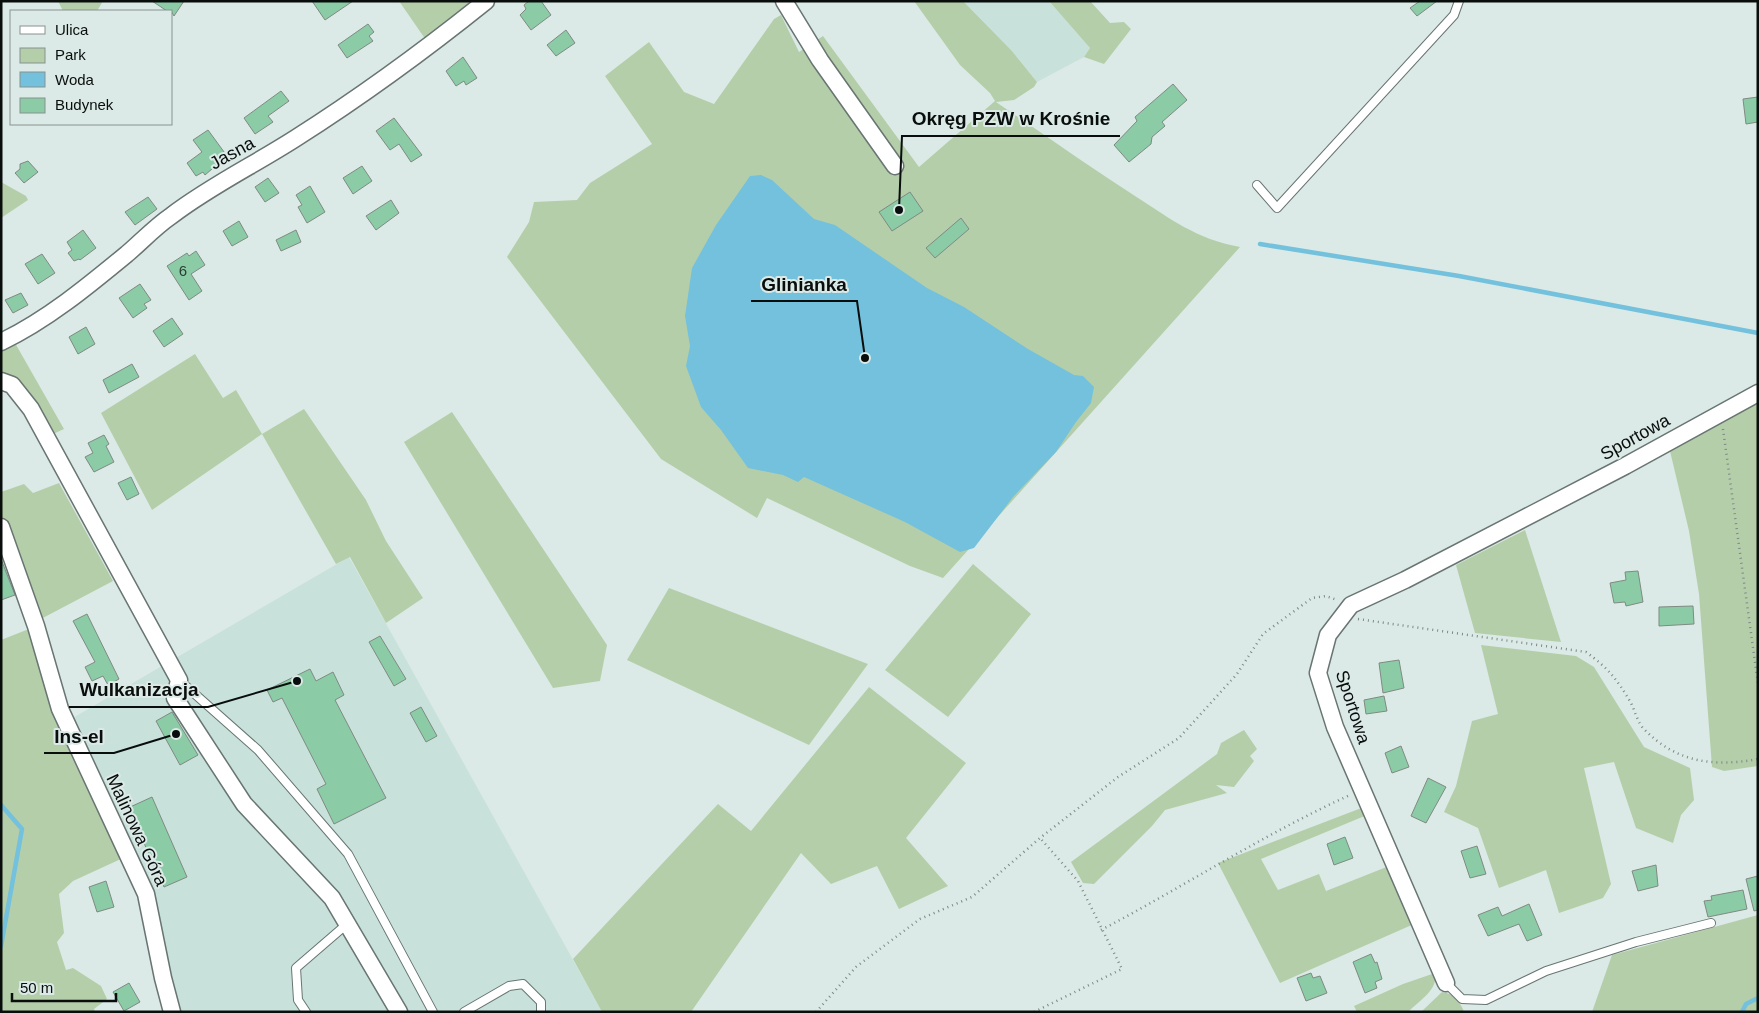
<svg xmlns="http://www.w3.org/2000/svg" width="1759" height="1013" font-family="Helvetica,sans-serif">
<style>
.built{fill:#c9e1db}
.green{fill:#b5ceaa}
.water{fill:#73c1dd}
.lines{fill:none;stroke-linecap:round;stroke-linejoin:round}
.stream{stroke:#73c1dd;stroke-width:4.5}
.building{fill:#8bcca6;stroke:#7f8a83}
.lane-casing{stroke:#687572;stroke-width:10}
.street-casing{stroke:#687572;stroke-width:19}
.path{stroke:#7d8885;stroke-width:2.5;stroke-dasharray:1 4;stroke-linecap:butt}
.lane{stroke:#fff;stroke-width:8}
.street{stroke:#fff;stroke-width:16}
.labels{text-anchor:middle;stroke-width:4;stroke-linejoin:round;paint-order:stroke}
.number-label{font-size:15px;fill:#2a3e33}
.street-label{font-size:18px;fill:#090e0d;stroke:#dbeae6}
.leader{fill:none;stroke:#090e0d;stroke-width:2}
.callout-dot{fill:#090e0d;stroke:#dbeae6;stroke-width:2}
.callout-label{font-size:19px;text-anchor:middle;font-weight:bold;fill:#090e0d;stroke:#dbeae6;stroke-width:4;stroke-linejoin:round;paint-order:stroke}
</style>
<rect width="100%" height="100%" fill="#dbeae6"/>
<g class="built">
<polygon points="963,1 1049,1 1090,48 1084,57 1037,82 1012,51"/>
<polygon points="349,557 602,1012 178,1012 154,896 71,719"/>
</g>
<g class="green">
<polygon points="58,1 103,1 97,11 63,11"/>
<polygon points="399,1 479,1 428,43"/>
<path d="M914,1H963L1012,51L1037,82L1034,87L1014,100L996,102C1042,133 1088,166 1135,196C1171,219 1196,239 1240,247L943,578L910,566L767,498L757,518L661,459L507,257L529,222L534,202L577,200L590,183L652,144L605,76L649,42L684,92L714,104L774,19L781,15L799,52L823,36L919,167L995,101L990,93L960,65Z"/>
<polygon points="1049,1 1090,1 1110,23 1124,22 1131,29 1104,64 1084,57 1090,48"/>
<polygon points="1,182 26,196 28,200 1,218"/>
<polygon points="15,343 64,429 51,435 20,382 1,371 1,348"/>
<polygon points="195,354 223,398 236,390 262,434 304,409 366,500 386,541 423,598 386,623 350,557 336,564 262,434 152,510 101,413"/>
<polygon points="1758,402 1758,766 1724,771 1712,767 1699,594 1689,531 1670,451"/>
<polygon points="452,412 607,645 600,681 553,688 404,442"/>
<polygon points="59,483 113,581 39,620 1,520 1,492 24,484 33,493"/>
<polygon points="1525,530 1561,642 1475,633 1456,565"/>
<polygon points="973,564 1031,614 948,717 885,670"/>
<polygon points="669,588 868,664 809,745 627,660"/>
<polygon points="34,627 123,858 73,881 59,894 64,933 57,942 66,970 73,968 101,986 107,999 94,1009 95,1012 1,1012 1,640"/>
<polygon points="1481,645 1576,656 1594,667 1644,747 1690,768 1694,800 1681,815 1673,843 1636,828 1614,762 1584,768 1611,884 1603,898 1559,913 1546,870 1499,888 1478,828 1444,812 1456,786 1472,721 1498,714"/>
<polygon points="869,687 966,763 906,838 948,886 899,909 877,866 831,884 801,853 691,1012 602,1012 573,959 718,804 751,831"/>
<polygon points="1244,730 1257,749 1250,756 1254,761 1234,787 1216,785 1227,793 1165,810 1152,826 1094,884 1083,883 1071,862 1217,754 1221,743"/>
<polygon points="1364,807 1367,815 1261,859 1278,890 1319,874 1326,891 1389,866 1414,924 1280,983 1218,863"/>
<polygon points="1758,915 1758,1012 1592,1012 1612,955"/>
<path d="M1435,973C1439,989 1419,1001 1408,1012H1357L1354,1006L1403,984Z"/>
<path d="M1442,992C1453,993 1460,1001 1464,1012H1421Z"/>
</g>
<polygon class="water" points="761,175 772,180 814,219 835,225 927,288 964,307 1028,349 1074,375 1083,376 1094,387 1091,403 1076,422 1056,452 1013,497 974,548 960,552 905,522 804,477 798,482 783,475 748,468 721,430 701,407 686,366 690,346 685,316 692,268 716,225 750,176"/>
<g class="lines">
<g class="stream">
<polyline points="1260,244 1459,276 1758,333"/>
<polyline points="1,805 22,829 1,946"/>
<polyline points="1742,1012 1746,1004 1758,998"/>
</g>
</g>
<g class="building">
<polygon points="152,1 184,1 174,16 171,11 167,11"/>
<polygon points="312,1 353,1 325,20"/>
<polygon points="529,1 541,1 551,15 531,30 520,15 526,9 524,5"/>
<polygon points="1420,1 1437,1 1417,16 1410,8"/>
<polygon points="368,24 374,32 369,36 373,41 347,58 338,45"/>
<polygon points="566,30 575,43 556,56 547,45"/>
<polygon points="463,57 477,78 466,85 464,81 456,86 446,71"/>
<polygon points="1173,84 1187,100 1162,122 1165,126 1152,137 1151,144 1129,162 1114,145 1137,121 1135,117"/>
<polygon points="281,91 289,101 268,116 273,122 255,134 244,118"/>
<polygon points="1758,97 1758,122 1746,124 1743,99"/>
<polygon points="394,118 422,155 411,162 399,144 390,150 376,131"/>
<polygon points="208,130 227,156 205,175 203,172 196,176 187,163 202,152 193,140"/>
<polygon points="28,161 38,172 24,183 15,173 20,169 20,164"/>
<polygon points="362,166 372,181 353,194 343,178"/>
<polygon points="268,178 279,193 265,202 255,187"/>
<polygon points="310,186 325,212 307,223 298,207 302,205 296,195"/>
<polygon points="910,192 923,211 892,231 879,212"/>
<polygon points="148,197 157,209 135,225 125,212"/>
<polygon points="391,200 399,213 376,230 366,216"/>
<polygon points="961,218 969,229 935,258 926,248"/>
<polygon points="239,221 248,237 232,246 223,231"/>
<polygon points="83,230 96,248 80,260 79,259 74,261 68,253 72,250 67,242"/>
<polygon points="296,230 301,242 281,251 276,240"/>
<polygon points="196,251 205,265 191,274 202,291 189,300 167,266 187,253 189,256"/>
<polygon points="42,254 55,273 38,284 25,264"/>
<polygon points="140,284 151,300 144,304 147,308 133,318 119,298"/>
<polygon points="21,293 28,305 13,313 5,300"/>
<polygon points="172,318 183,334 164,347 153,331"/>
<polygon points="86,327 95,344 78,354 69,337"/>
<polygon points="132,364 139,377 109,393 103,380"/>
<polygon points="104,435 109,444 106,446 114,462 94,472 85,457 93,453 88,443"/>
<polygon points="131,477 139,494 127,500 118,483"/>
<polygon points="1,559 15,595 1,600"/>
<polygon points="1638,571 1643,602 1626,606 1625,602 1614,603 1610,583 1626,580 1625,572"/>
<polygon points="1693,606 1694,624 1659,626 1659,607"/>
<polygon points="87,614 119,679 108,685 103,676 92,681 85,667 95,662 73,621"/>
<polygon points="380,636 406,679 394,686 369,642"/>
<polygon points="1399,660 1404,688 1383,693 1379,663"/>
<polygon points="310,669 316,681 333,672 344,695 335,700 386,798 334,824 317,789 326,784 282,698 273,702 267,690"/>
<polygon points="1384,696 1387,711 1366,714 1364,700"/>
<polygon points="421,707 437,736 426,742 410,713"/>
<polygon points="172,712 198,755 180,765 156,721"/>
<polygon points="1401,746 1409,767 1392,773 1385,753"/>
<polygon points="1428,778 1446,787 1426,823 1411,816"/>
<polygon points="152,797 187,877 164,887 128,808"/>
<polygon points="1345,837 1353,858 1334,865 1327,844"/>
<polygon points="1477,846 1486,874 1470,878 1461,851"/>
<polygon points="1656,865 1658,886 1638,891 1632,871"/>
<polygon points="1758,876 1758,910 1754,911 1746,879"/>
<polygon points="106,881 114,907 97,912 89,887"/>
<polygon points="1743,890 1747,909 1708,917 1704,901 1712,900 1711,896"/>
<polygon points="1529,904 1542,935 1527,941 1519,924 1488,936 1478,915 1498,907 1502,916"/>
<polygon points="1371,954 1375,963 1377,962 1382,979 1375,982 1377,988 1365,993 1353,962"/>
<polygon points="1311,973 1313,978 1320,976 1327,993 1306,1001 1297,978"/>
<polygon points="129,983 140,1002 124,1011 113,992"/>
</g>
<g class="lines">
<g class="lane-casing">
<g id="lane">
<polyline points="1257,185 1277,208 1454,15 1459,1"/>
<polyline points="179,680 258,750 348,854 433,1012"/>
<polyline points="1446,983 1462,999 1486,1000 1546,971 1636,942 1711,923"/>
<polyline points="306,1012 298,1000 296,968 347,924"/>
<polyline points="464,1012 509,986 523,984 541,1002 541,1012"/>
</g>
</g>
<g class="street-casing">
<g id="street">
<polyline points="784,1 820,60 895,166"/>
<path d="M1,342C47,320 88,286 128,253C142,241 155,227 171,216C210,186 254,165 296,138C362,96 425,50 486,1"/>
<polyline points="1,381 12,385 31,409 179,680 175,698 244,804 332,898 399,1012"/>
<polyline points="1,527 36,626 60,709 146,894 163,978 172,1012"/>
<polyline points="1446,983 1335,727 1318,673 1328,635 1351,605 1405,580 1625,466 1758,393"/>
</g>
</g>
<g class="path">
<polyline points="1723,429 1758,684"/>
<path d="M1358,619L1586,652C1608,668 1617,679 1631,703C1635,711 1638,724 1645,730C1677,763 1715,767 1758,759"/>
<path d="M1101,930C1185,886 1264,834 1350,795"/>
<polyline points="816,1012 856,967 920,919 972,897 1040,838 1118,777 1179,738 1237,674 1263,634 1312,598 1326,596 1337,600"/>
<polyline points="1034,1012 1122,969 1078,881 1040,838"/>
</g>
<use href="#lane" class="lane"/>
<use href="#street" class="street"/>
</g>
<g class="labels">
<g class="number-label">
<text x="183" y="276">6</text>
</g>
<g class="street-label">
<text transform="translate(232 153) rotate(-29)" y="6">Jasna</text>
<text transform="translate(1635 437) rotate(-29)" y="6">Sportowa</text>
<text transform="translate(1353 707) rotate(72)" y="6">Sportowa</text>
<text transform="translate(137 830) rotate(65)" y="6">Malinowa Góra</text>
</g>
</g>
<path class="leader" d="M899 210L902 136H1120M865 358L857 301H751M297 681L208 707H69M176 734L114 753H44"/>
<g class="callout-dot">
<circle cx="899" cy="210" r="5"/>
<circle cx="865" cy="358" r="5"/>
<circle cx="297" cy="681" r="5"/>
<circle cx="176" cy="734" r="5"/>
</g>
<g class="callout-label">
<text x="1011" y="125">Okręg PZW w Krośnie</text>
<text x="804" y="291">Glinianka</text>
<text x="139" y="696">Wulkanizacja</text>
<text x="79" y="743">Ins-el</text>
</g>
<rect width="1759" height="1013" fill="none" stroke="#090e0d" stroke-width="5"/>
<rect x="10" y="10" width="162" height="115" fill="#dbeae6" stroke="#87928f"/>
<rect x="20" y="26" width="25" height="8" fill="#ffffff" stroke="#87928f"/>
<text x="55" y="35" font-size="15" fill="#090e0d">Ulica</text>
<rect x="20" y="48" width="25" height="15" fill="#b5ceaa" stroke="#87928f"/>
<text x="55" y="60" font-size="15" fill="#090e0d">Park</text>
<rect x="20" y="72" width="25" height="15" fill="#73c1dd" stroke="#87928f"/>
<text x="55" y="85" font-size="15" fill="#090e0d">Woda</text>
<rect x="20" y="98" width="25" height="15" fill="#8bcca6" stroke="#87928f"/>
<text x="55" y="110" font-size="15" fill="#090e0d">Budynek</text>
<path d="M12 993v8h104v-8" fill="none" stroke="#090e0d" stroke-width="2.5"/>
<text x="20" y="993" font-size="15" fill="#090e0d" stroke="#dbeae6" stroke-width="4" paint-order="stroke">50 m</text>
</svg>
